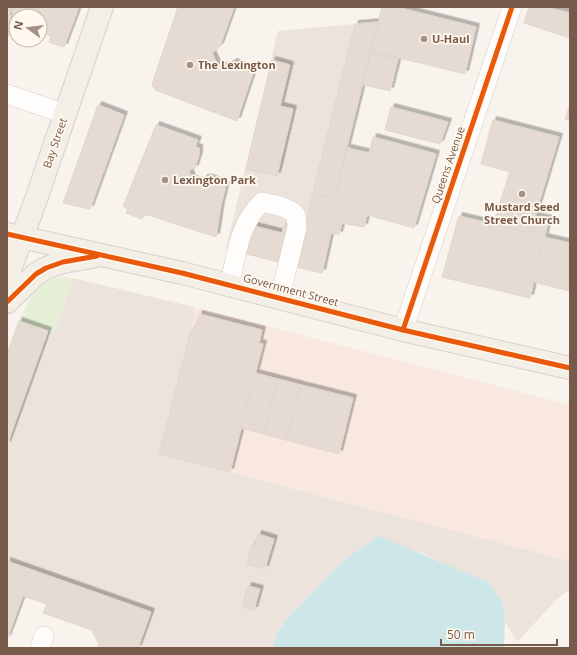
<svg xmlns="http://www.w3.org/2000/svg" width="577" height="655" font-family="'Open Sans',sans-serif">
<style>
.commercial{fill:#f8e8df}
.industrial{fill:#ebe3dc}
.green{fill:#e5efd6}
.water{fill:#cde7e9}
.building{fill:#e5dbd3;stroke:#e1d6ce;filter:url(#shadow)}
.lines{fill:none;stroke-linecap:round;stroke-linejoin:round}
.minor-casing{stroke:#d6cfc8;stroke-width:20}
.major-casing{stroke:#dad0c9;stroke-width:24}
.minor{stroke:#fefdfc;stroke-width:19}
.major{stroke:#f3eee6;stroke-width:22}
.cycleway-casing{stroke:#fff8ee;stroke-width:8}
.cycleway{stroke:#e8590c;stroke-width:5}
.poi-dot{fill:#a59083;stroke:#fff8ee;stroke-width:1.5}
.labels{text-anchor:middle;stroke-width:3.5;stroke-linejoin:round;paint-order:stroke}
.poi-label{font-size:11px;font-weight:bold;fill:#785a4a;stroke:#fff8ee;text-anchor:start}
.street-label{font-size:11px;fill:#785a4a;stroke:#fff8ee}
</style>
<defs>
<filter id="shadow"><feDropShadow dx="3.5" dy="-3.5" stdDeviation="0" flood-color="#0004"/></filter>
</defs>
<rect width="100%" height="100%" fill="#f8f3ec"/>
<polygon class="commercial" points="194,307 570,405 570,561 159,454 196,313 193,312"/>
<g class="industrial">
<polygon points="378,22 335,195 312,197 295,266 226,249 278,31"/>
<polygon points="73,278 194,307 193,312 196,313 159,454 570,561 570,589 557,599 517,642 505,621 503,605 490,583 465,573 417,551 342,562 287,619 277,634 273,648 138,648 150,612 7,561 7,354 19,321 54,333"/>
</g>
<path class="green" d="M62,277L73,278L54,333L19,321C31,299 34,281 62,277Z"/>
<polygon class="water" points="379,536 490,583 503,605 505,621 504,648 273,648 277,634 287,619 342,562"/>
<g class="building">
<polygon points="7,7 10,7 12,35 7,35"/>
<polygon points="12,7 79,7 64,47 49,42 51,36 40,32 40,16 16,16 16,32 14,31"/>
<polygon points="178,7 234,7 220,46 212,53 217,64 225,67 234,62 254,70 237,121 155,90 152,84"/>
<polygon points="382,7 396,7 476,27 465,74 371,51"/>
<polygon points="529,7 545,7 570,13 570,38 524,23"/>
<polygon points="378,22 335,195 312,197 355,24"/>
<polygon points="371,52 398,59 390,91 363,85"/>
<polygon points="272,60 290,65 280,106 293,109 277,176 246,169"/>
<polygon points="570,104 570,121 565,119"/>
<polygon points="98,105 124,115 90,209 63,203"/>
<polygon points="391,107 448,122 440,144 385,130"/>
<polygon points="493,120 559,137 535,216 531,233 493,224 510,172 481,164"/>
<polygon points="156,125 198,140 195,147 199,148 199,155 195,168 189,170 192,179 202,182 204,178 210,178 226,185 221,205 216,237 145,214 142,219 126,213 128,209 123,206"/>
<polygon points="373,137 436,154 414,228 367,215 364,227 342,223 339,235 331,233 322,273 296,267 312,197 335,195 348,148 369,153"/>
<polygon points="459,216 531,233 535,216 549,219 530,298 442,277"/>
<polygon points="250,225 282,233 284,225 292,227 283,263 243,253"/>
<polygon points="544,237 570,243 570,291 533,282"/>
<polygon points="199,314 262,330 259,343 263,344 230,472 159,454 191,330 194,331"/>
<polygon points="19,321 48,331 7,445 7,354"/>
<polygon points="255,373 278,379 264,434 241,428"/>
<polygon points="278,379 301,385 286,440 264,434"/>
<polygon points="301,385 353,398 339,454 286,440"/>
<polygon points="258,534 274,539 265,569 247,564 252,544 255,545"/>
<polygon points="7,561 151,612 138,648 98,648 99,645 92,630 43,613 47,604 23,596 7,639"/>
<polygon points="248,586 260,589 254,610 242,607"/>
</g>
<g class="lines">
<g class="minor-casing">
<g id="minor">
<polyline points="7,94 65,114"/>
<path d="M230,285C236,255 239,224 262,202C273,205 288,206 296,215L297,227L280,297"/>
<polyline points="403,330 512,7"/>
<polyline points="40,648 44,636"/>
</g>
</g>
<g class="major-casing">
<g id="major">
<polyline points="7,234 182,273 403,330 570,368"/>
<polyline points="7,278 34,205 102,7"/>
<polyline points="7,302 36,274 46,268 63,262 92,257"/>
</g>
</g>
<use href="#minor" class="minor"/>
<use href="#major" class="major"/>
<g class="cycleway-casing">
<g id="cycleway">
<polyline points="7,234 182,273 403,330 570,368"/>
<polyline points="7,302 36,274 46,268 63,262 97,256"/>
<polyline points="403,330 512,7"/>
</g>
</g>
<use href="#cycleway" class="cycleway"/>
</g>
<g class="poi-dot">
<circle cx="424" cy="39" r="4"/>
<circle cx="190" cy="65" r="4"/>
<circle cx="165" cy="180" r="4"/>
<circle cx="522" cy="194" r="4"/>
</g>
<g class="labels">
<g class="poi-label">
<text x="432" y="43">U-Haul</text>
<text x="198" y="69">The Lexington</text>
<text x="173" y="184">Lexington Park</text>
<text x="522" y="211" text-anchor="middle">Mustard Seed<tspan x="522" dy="13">Street Church</tspan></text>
</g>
<g class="street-label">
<text transform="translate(55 143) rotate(-71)" y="4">Bay Street</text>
<text transform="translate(448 165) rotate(-71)" y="4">Queens Avenue</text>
<text transform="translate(291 290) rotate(15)" y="4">Government Street</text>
</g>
</g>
<rect width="577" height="655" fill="none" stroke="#785a4a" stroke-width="16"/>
<g transform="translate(28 28) rotate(285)"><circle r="19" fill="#fff8ee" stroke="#c9b9ac"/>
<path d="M0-3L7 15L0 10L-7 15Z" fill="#a59083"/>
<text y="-6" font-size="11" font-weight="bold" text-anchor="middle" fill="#785a4a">N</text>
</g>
<path d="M441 639v6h116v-6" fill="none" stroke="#785a4a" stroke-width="2"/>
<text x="447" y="639" font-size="12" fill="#785a4a" stroke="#fff8ee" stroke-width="3" paint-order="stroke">50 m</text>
</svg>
